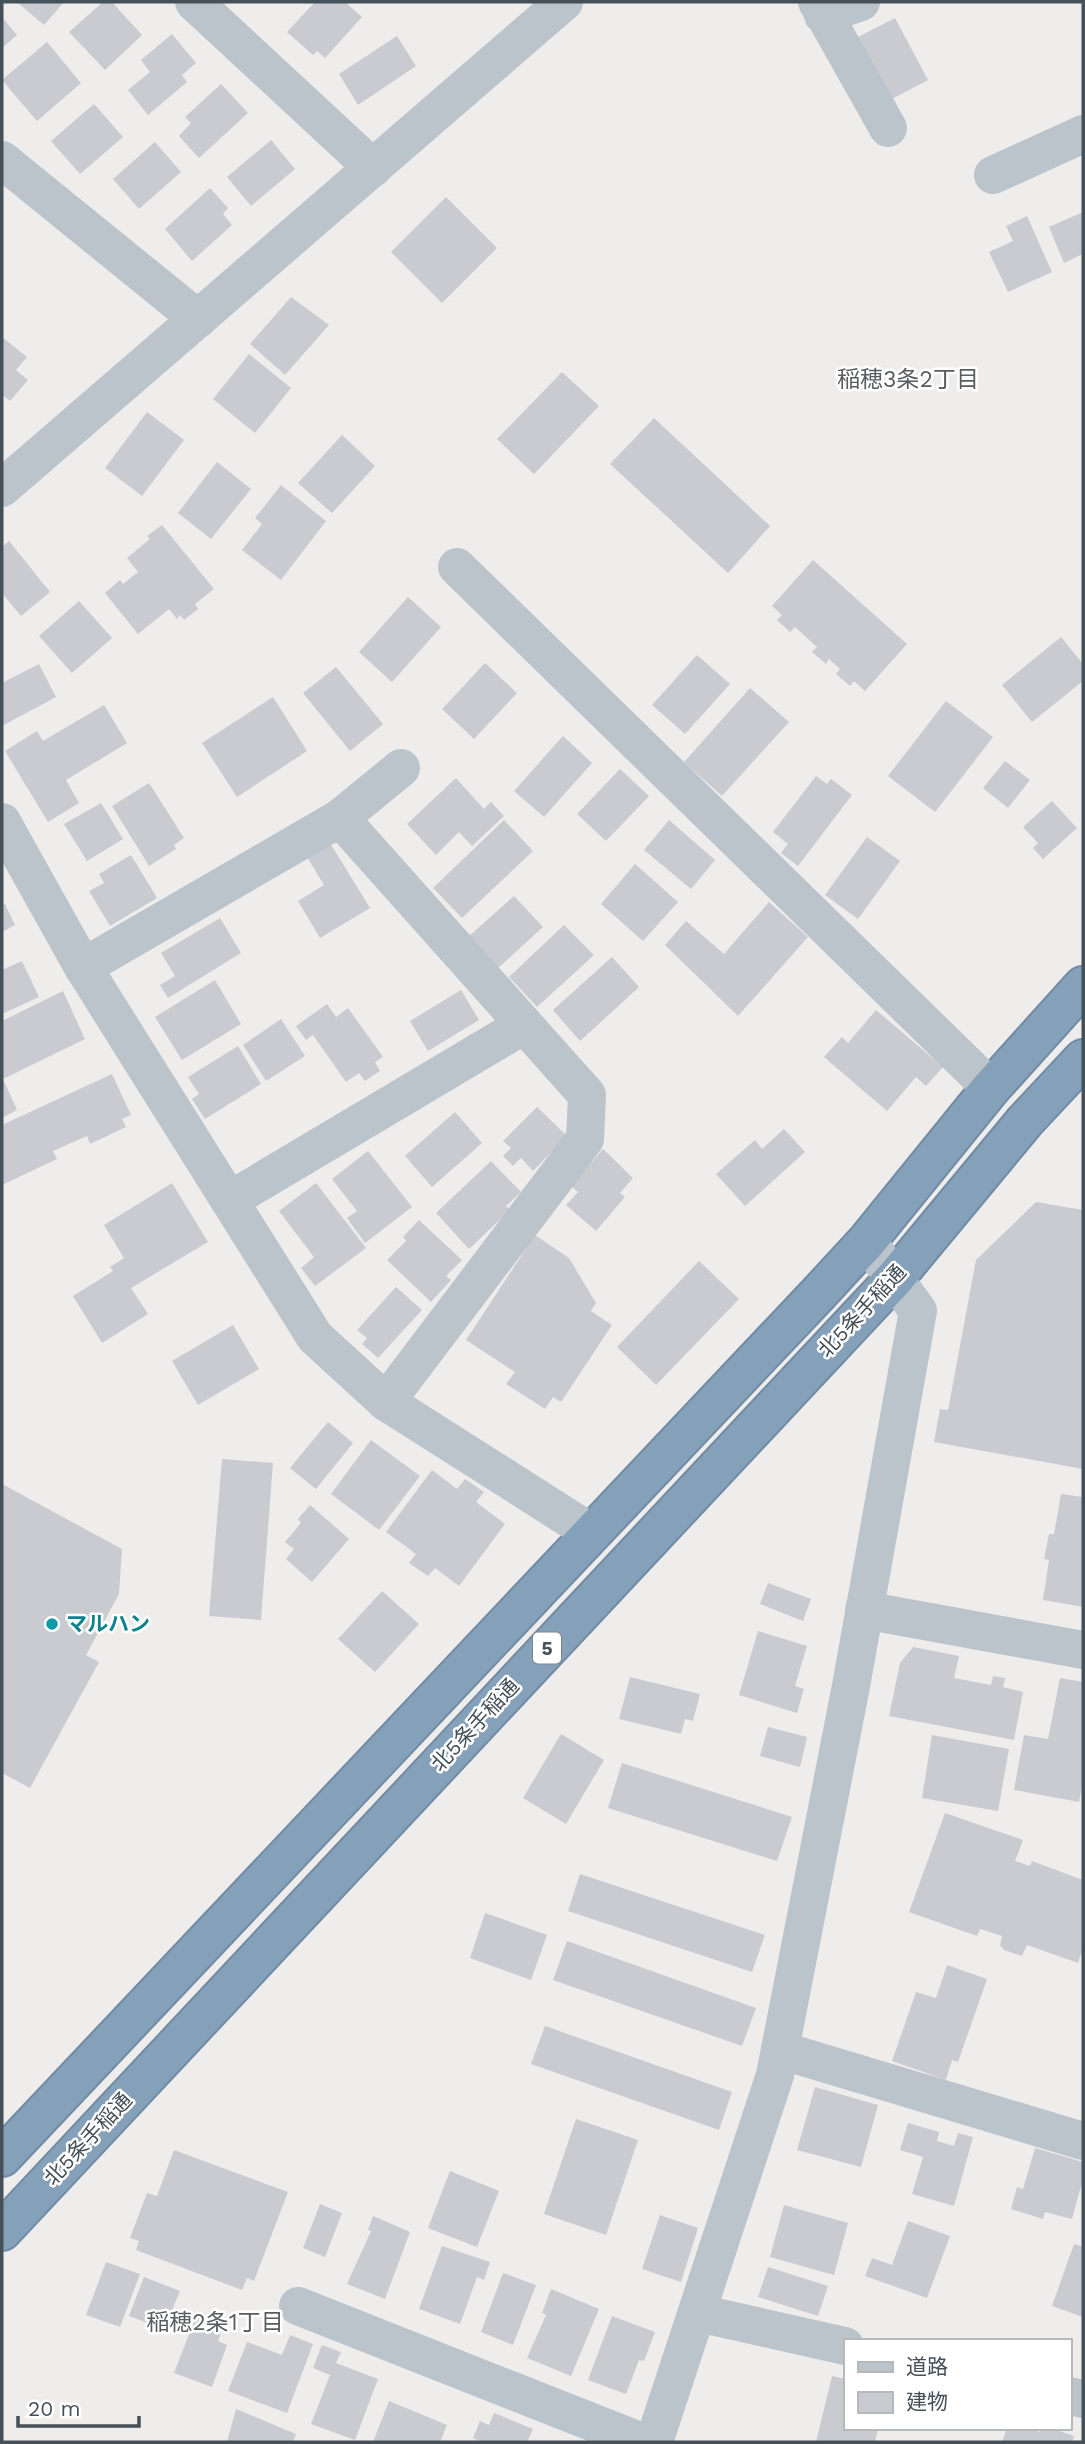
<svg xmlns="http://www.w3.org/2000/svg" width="1085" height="2444" font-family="'Work Sans','Noto Sans JP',sans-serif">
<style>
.building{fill:#c9cbd1}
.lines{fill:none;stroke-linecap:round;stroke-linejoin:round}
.highway-casing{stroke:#718ba5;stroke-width:42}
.minor{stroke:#bbc4cb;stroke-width:38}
.highway{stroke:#85a0b9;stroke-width:38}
.culture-dot{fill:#0f9aa8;stroke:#fff;stroke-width:2.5}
.labels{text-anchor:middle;stroke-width:5;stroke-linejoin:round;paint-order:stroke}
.shield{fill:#fff;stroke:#7d848a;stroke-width:2}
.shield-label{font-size:19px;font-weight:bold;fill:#455058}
.street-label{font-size:21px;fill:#455058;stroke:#fff}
.culture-label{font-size:21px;font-weight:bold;fill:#0d838f;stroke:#fff;text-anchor:start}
.neighbourhood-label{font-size:23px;fill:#595d60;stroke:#fff}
</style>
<rect width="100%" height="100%" fill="#efecec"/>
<g class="building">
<polygon points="17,2 64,2 44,25"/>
<polygon points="103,2 112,2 142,35 105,70 69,32"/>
<polygon points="315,2 345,2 362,17 325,58 317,51 313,55 287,32"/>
<polygon points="2,17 17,35 2,48"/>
<polygon points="895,18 928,80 888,101 856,38"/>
<polygon points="172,34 196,63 182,75 187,82 148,115 128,90 150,72 141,60"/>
<polygon points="397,36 416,66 358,105 339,74"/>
<polygon points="47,42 81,83 37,121 2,80"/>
<polygon points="221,84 248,113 199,158 179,136 191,123 185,117"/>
<polygon points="94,104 123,137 80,174 51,141"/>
<polygon points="271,140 295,169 251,206 227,177"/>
<polygon points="155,142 181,172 139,209 113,179"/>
<polygon points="210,188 228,208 223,214 232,225 192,261 165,229"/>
<polygon points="446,197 497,248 442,303 391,252"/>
<polygon points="1083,212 1083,254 1064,263 1049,227"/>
<polygon points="1027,216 1052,272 1008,292 989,252 1013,241 1006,226"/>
<polygon points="291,297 329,325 285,375 250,344"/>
<polygon points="2,337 27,357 16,370 28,380 10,401 2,395"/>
<polygon points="249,354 291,388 255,433 213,399"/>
<polygon points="562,372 599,406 534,474 497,439"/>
<polygon points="147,412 184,440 142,496 105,468"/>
<polygon points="654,418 770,526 728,573 610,464"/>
<polygon points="342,435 375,466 332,513 298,483"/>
<polygon points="217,462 251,489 211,539 178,513"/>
<polygon points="281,485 326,521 281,580 242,550 262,524 255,518"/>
<polygon points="162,525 214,589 195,604 198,609 184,620 180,615 177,619 169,609 138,634 105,593 120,580 123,584 138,572 127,558 150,539 147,536"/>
<polygon points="9,541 50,592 21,616 2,593 2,547"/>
<polygon points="813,560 907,644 865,691 854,681 850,686 836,674 840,669 829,659 826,664 812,652 817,647 795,627 790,632 777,620 782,615 772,606"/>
<polygon points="408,597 441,627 392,682 359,652"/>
<polygon points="79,601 112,638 72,673 39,636"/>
<polygon points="1061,637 1083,664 1083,681 1032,722 1002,685"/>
<polygon points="697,655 730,684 685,734 652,705"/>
<polygon points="485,663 517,693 474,739 442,709"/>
<polygon points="39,664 56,697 2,726 2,683"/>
<polygon points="336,667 383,724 350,751 303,693"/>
<polygon points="750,688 789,722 722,796 684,762"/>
<polygon points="273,697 307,751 237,797 202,743"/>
<polygon points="946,701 993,737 935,812 888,776"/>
<polygon points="104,705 127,743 66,780 79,803 48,822 5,751 37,731 43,741"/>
<polygon points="563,736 592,763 544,817 514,791"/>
<polygon points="1005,761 1030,780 1008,808 983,788"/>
<polygon points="620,769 649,796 606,841 577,814"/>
<polygon points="816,776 827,784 831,779 852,795 798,866 781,853 788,844 773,832"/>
<polygon points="456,778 484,809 491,802 504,816 472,846 459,832 436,855 407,824"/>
<polygon points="149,783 184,838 174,845 176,849 149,866 112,806"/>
<polygon points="1052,801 1077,828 1043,859 1033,848 1038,843 1023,827"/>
<polygon points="101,803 123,839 87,861 64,824"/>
<polygon points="504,820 533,851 462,918 433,888"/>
<polygon points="669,820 715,860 691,889 644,850"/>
<polygon points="867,837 900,861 858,919 825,895"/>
<polygon points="330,843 370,908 320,938 298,901 324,885 307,857"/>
<polygon points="131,855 157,898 110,926 89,891 104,883 99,874"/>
<polygon points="635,864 678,902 643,941 601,904"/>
<polygon points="514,896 543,927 497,969 468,937"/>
<polygon points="769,902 808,937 738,1016 665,945 686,921 724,954"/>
<polygon points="5,904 15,925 2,932 2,905"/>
<polygon points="220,918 241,953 168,998 160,985 175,976 161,953"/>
<polygon points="564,925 594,955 537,1007 509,977"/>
<polygon points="612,957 639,987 580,1041 553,1010"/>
<polygon points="22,961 39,997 2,1014 2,970"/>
<polygon points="215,980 241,1024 182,1060 155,1017"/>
<polygon points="461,990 479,1020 428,1051 410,1021"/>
<polygon points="63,991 85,1039 3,1079 17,1110 2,1118 2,1021"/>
<polygon points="327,1004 336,1017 348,1008 383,1057 375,1062 380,1071 365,1081 359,1073 346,1082 313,1035 306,1040 296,1026"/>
<polygon points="876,1010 943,1067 926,1086 916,1077 887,1111 824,1057 842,1037 848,1043"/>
<polygon points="281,1019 305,1056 266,1081 243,1045"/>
<polygon points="238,1046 261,1084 205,1119 192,1099 199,1094 188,1077"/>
<polygon points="112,1074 131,1115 122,1119 126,1127 90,1144 87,1136 53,1151 57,1159 2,1185 2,1125"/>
<polygon points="537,1107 567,1136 533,1171 521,1158 513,1166 503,1156 511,1148 503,1141"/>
<polygon points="455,1112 482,1143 432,1187 405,1156"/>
<polygon points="784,1129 805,1152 745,1206 716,1174 755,1140 762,1149"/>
<polygon points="603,1149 633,1178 620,1193 625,1197 596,1231 566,1205 578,1192 571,1186"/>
<polygon points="368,1151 412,1207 365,1243 347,1218 357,1211 332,1179"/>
<polygon points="491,1161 521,1192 506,1206 510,1210 469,1249 436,1213"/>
<polygon points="172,1183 208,1242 131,1288 148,1314 102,1343 73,1296 113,1271 110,1267 124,1258 104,1225"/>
<polygon points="316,1183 366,1248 315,1286 301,1268 314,1257 279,1211"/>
<polygon points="1036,1202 1083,1210 1083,1469 934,1442 940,1409 948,1410 976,1260"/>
<polygon points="419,1220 462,1260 446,1276 451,1280 431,1302 387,1260 406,1241 403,1237"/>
<polygon points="535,1235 569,1258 596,1303 591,1311 612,1325 561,1402 553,1397 545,1409 506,1384 515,1372 466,1340"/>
<polygon points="699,1261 739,1299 656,1385 617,1347"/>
<polygon points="396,1287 422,1310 378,1358 362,1344 367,1338 357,1330"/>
<polygon points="233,1325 259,1369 198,1405 172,1361"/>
<polygon points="328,1422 353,1443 316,1489 290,1468"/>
<polygon points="371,1440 420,1476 379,1530 331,1494"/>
<polygon points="222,1459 273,1463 261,1620 209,1616"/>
<polygon points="432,1470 457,1489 465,1479 484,1492 476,1502 505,1524 459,1586 435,1568 428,1576 409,1563 416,1554 386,1532"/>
<polygon points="2,1484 122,1549 119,1594 86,1655 99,1662 30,1788 2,1773"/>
<polygon points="1061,1494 1083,1497 1083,1607 1043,1600 1049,1560 1044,1559 1049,1534 1054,1534"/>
<polygon points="310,1505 349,1539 312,1582 286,1559 294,1549 285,1542 301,1523 298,1519"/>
<polygon points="768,1583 811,1599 803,1621 760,1604"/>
<polygon points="382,1591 419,1624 375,1672 338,1639"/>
<polygon points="758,1631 807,1646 795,1686 804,1689 797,1713 739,1695"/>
<polygon points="913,1647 959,1656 954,1678 991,1685 993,1676 1005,1678 1003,1687 1023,1692 1014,1740 889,1716 900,1663"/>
<polygon points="630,1677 700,1694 693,1721 685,1719 681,1734 619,1719"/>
<polygon points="1060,1678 1083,1682 1083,1781 1079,1802 1014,1790 1024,1735 1048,1739"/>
<polygon points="768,1727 807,1737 800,1767 760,1756"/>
<polygon points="561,1734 604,1760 566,1824 523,1798"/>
<polygon points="932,1735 1009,1749 998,1811 922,1798"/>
<polygon points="622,1763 792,1817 777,1861 608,1808"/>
<polygon points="945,1813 1023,1840 1015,1861 1030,1866 1032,1861 1083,1880 1083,1947 1078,1963 1027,1945 1022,1956 1004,1950 1000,1945 1002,1936 980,1929 977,1936 909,1912"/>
<polygon points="580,1874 765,1935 752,1972 568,1911"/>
<polygon points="485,1913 547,1935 531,1980 470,1958"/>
<polygon points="567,1941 756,2008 742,2046 553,1980"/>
<polygon points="947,1965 987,1979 958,2062 952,2060 946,2080 892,2061 916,1992 936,1998"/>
<polygon points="545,2026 732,2092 719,2130 531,2064"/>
<polygon points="815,2087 878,2105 861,2167 797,2150"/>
<polygon points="576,2119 638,2140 606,2235 544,2214"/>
<polygon points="908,2123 939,2132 937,2141 954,2146 958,2133 973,2137 954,2206 912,2194 923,2157 900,2150"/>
<polygon points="1035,2148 1083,2162 1083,2179 1072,2219 1045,2212 1043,2219 1011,2209 1017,2187 1023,2189"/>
<polygon points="174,2150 288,2192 254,2281 247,2278 242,2290 136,2250 139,2241 130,2238 147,2193 157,2196"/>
<polygon points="450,2171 499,2191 477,2247 428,2228"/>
<polygon points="320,2204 342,2213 325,2257 303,2248"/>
<polygon points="784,2205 848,2223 834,2275 770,2257"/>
<polygon points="660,2215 698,2228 681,2282 642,2269"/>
<polygon points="373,2216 410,2232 385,2299 347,2284 371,2231 368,2230"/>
<polygon points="908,2221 950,2236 927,2298 865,2276 872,2258 892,2265"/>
<polygon points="1074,2244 1083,2247 1083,2317 1052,2306"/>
<polygon points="442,2246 490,2262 484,2280 477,2277 460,2324 419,2309"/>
<polygon points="106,2262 140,2274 120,2327 86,2315"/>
<polygon points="768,2267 828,2286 818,2316 758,2297"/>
<polygon points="503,2273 536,2285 513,2345 481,2332"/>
<polygon points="144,2277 180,2291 164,2329 129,2316"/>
<polygon points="551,2289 599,2309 571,2376 527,2358 546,2315 542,2313"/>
<polygon points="198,2311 225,2322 218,2341 227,2345 212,2387 174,2373"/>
<polygon points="612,2316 655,2332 644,2361 639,2360 626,2394 588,2380"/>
<polygon points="290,2335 313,2344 287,2413 228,2391 247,2342 282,2355"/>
<polygon points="322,2345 341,2352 336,2363 378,2379 355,2440 311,2424 330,2375 313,2368"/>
<polygon points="832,2376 845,2379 845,2428 878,2428 875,2442 816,2442"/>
<polygon points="389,2401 447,2425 440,2442 373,2442"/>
<polygon points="236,2409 296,2434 293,2442 227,2442"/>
<polygon points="494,2413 533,2429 527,2442 483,2442 473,2438 480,2421 489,2425"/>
<polygon points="1007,2428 1030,2428 1040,2432 1041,2428 1051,2428 1074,2436 1072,2442 1002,2442"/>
</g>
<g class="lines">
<g class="highway-casing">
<g id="highway">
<polyline points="2,2157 819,1293 867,1241 991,1088 1083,986"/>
<polyline points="2,2231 895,1278 1025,1121 1083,1059"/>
</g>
</g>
<g class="minor">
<polyline points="194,2 373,168"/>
<polyline points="817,2 888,128"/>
<polyline points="823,15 861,2"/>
<polyline points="2,160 198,319"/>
<polyline points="993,175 1083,134"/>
<polyline points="2,488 564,2"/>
<polyline points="457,567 991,1088"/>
<polyline points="340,818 587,1095 585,1139 386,1402"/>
<polyline points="2,822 83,967 315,1337 386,1402 592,1533"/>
<polyline points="83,967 340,818 401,768"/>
<polyline points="230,1200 524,1025"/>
<polyline points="864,1610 1083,1650"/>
<polyline points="780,2050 1083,2141"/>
<polyline points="298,2306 642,2442"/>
<polyline points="698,2313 845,2346"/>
<polyline points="1069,2396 1083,2399"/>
<polyline points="654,2442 775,2075 851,1686 918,1311 867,1241"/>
</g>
<use href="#highway" class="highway"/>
</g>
<circle class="culture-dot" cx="52" cy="1624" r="7"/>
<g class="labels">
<rect class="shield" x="533" y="1632.5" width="28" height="31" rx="5"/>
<g class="shield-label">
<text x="547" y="1655">5</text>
</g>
<g class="street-label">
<text transform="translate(862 1311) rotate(-47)" y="7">北5条手稲通</text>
<text transform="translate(475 1725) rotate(-47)" y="7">北5条手稲通</text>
<text transform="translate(88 2139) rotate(-47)" y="7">北5条手稲通</text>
</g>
<g class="culture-label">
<text x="66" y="1631">マルハン</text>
</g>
<g class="neighbourhood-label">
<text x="908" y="387">稲穂3条2丁目</text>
<text x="215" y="2330">稲穂2条1丁目</text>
</g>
</g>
<rect width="1085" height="2444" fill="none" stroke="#455058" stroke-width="7"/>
<rect x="844" y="2339" width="228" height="91" fill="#ffffff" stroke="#b5b9bc" stroke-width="2"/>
<rect x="858" y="2362" width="35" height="10" fill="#bbc4cb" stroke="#b5b9bc" stroke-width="2"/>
<text x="906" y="2374" font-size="21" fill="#455058">道路</text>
<rect x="858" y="2392" width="35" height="21" fill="#c9cbd1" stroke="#b5b9bc" stroke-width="2"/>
<text x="906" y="2409" font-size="21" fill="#455058">建物</text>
<path d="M18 2416v10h121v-10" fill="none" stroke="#455058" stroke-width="3.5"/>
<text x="28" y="2416" font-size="21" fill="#455058" stroke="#ffffff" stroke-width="5" paint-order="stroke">20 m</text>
</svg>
